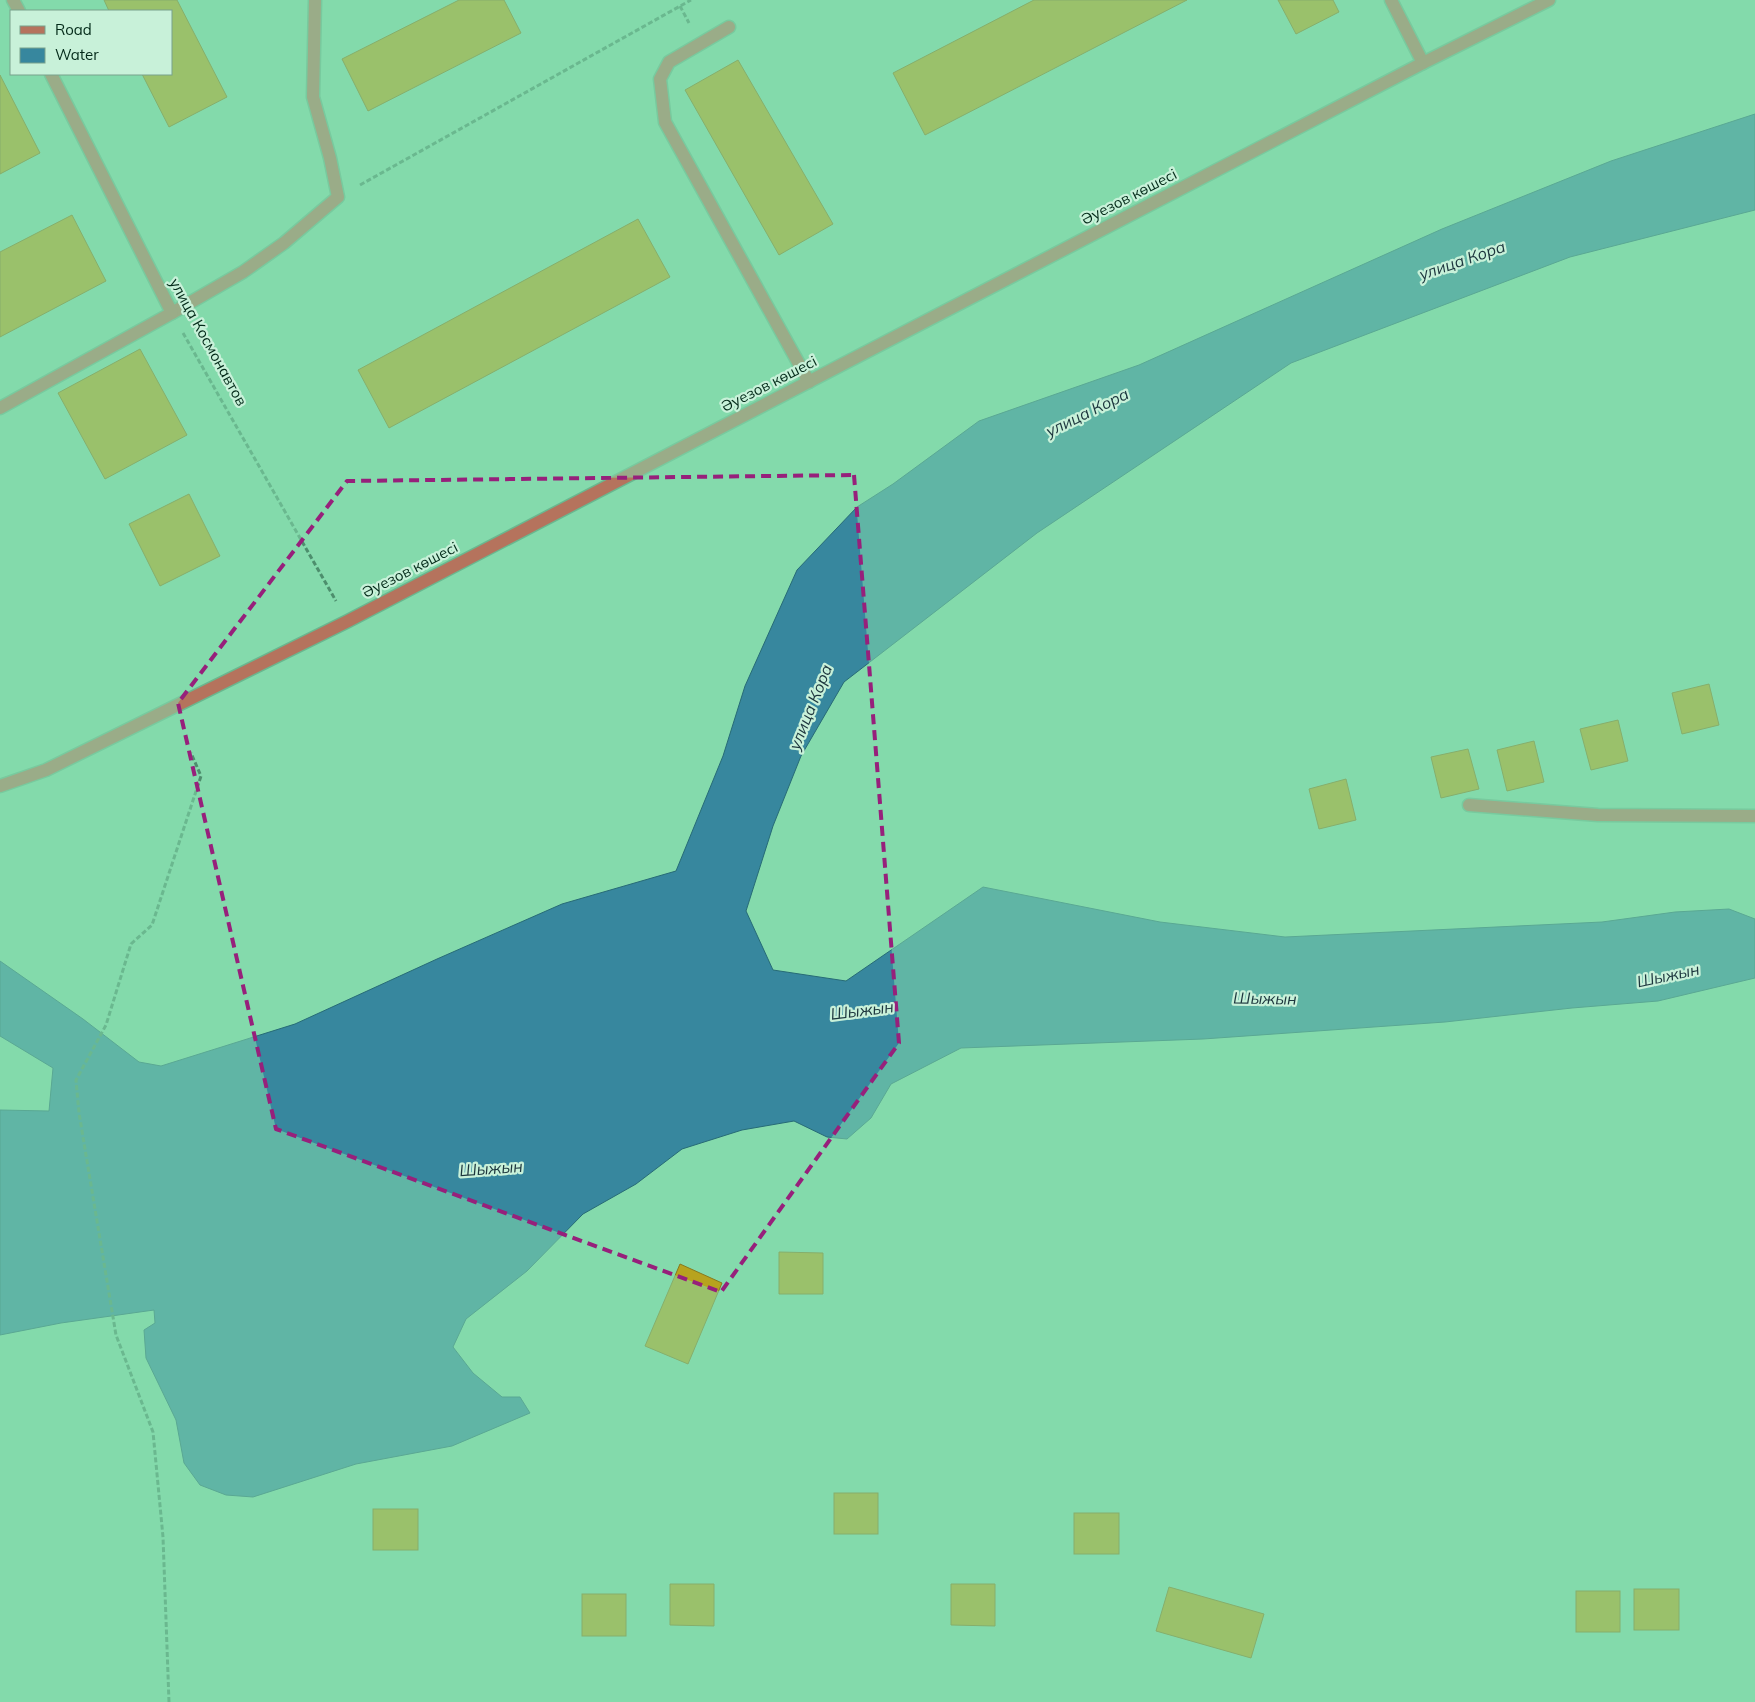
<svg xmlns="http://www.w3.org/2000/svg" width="1755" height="1702" font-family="Mulish,sans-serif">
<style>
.water{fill:#37879e;stroke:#276b76}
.building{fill:#b7a31e;stroke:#87791f}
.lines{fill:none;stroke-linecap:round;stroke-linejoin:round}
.service-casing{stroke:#6ab78f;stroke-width:15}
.minor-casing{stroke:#6ab78f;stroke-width:15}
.path{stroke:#4d8e6d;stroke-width:3;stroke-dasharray:5 2.5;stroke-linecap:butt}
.service{stroke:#b5735d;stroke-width:12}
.minor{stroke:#b5735d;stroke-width:12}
.marked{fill:none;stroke:#97207b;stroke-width:4;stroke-dasharray:10 6;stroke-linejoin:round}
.labels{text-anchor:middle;stroke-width:4.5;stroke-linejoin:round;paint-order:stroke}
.street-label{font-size:15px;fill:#032a19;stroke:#c8f1d9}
.water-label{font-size:16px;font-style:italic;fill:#1c353d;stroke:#c8f1d9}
</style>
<rect width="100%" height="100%" fill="#84daac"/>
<polygon class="water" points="1755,114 1755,210 1570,257 1291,363 1037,533 844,682 801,756 773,826 746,911 773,970 846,981 983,887 1160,922 1285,937 1602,922 1675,912 1729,909 1755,919 1755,978 1658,1001 1572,1008 1445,1022 1203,1039 961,1048 891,1084 871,1118 847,1139 827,1137 794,1121 742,1130 682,1149 636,1184 583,1214 527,1271 466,1319 453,1347 473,1373 502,1397 520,1397 530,1413 452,1446 356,1464 253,1497 226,1495 200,1485 184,1463 176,1420 146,1358 144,1330 155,1323 154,1310 61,1323 0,1335 0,1110 49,1111 53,1068 0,1036 0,961 83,1019 139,1062 161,1066 295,1024 437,959 562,904 676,871 723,756 745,686 797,570 857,507 893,484 979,421 1139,365 1442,229 1611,161"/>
<g class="building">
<polygon points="104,0 177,0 227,97 169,127 142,74 171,74 171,11 109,11"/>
<polygon points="459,0 504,0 521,33 368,111 342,59"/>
<polygon points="1034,0 1187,0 925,135 893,73"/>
<polygon points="1278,0 1333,0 1339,12 1296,34"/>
<polygon points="738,60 833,224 779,255 685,90"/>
<polygon points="0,75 40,153 0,174"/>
<polygon points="72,215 106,281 0,337 0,252"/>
<polygon points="638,219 670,277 389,428 358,370"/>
<polygon points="140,349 187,435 105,479 58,393"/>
<polygon points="189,494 220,556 160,586 129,524"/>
<polygon points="1709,684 1719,725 1682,734 1672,693"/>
<polygon points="1618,720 1628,761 1591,770 1580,729"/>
<polygon points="1534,741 1544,782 1507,791 1497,750"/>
<polygon points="1468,749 1479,789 1441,798 1431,757"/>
<polygon points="1346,779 1356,820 1319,829 1309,789"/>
<polygon points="779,1252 823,1253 823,1294 779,1294"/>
<polygon points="680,1264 722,1283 688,1364 645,1346"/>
<rect x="834" y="1493" width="44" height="41"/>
<rect x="373" y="1509" width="45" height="41"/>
<rect x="1074" y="1513" width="45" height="41"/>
<polygon points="670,1584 714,1584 714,1626 670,1625"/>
<polygon points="951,1584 995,1584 995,1626 951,1625"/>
<polygon points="1169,1587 1264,1614 1251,1658 1156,1631"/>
<rect x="1634" y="1589" width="45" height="41"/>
<rect x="1576" y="1591" width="44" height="41"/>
<rect x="582" y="1594" width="44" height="42"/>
</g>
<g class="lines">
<g class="service-casing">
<polyline id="service" points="172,313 243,272 284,243 338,197 330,158 313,97 315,0"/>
</g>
<g class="minor-casing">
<g id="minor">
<polyline points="13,0 19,11"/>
<polyline points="1391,0 1423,63"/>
<polyline points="729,27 669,62 660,79 665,122 809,382"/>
<polyline points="0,408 172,313 51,74"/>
<polyline points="0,786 46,770 348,621 1423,63 1549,0"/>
<polyline points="1469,805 1598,815 1755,816"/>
</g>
</g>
<g class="path">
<polyline points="680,6 689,23"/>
<polyline points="360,185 691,0"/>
<polyline points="183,333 336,601"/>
<polyline points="169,1702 163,1537 153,1432 116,1335 79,1113 76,1080 106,1025 131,944 152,925 201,776 191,753"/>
</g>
<use href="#service" class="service"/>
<use href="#minor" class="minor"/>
</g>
<path d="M0 0H1755V1702H0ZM854,475L899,1043L721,1292L276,1129L178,703L347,481Z" fill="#84daac" fill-opacity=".55" fill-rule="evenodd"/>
<path class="marked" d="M854,475L899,1043L721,1292L276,1129L178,703L347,481Z"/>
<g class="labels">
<g class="street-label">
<text transform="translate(1129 197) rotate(-27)" y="5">Әуезов көшесі</text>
<text transform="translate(208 342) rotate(61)" y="5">улица Космонавтов</text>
<text transform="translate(769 384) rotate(-27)" y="5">Әуезов көшесі</text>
<text transform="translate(410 570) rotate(-27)" y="5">Әуезов көшесі</text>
</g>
<g class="water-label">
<text transform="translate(1462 260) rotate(-19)" y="6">улица Кора</text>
<text transform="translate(1087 412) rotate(-26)" y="6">улица Кора</text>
<text transform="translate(810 707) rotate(-68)" y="6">улица Кора</text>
<text transform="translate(1668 975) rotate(-12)" y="6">Шыжын</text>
<text transform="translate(1265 998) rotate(1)" y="6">Шыжын</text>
<text transform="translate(862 1010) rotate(-7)" y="6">Шыжын</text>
<text transform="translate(491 1168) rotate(-4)" y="6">Шыжын</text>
</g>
</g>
<rect x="10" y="10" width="162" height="65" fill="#c8f1d9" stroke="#79a18c"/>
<rect x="20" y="26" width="25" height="8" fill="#b5735d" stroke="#79a18c"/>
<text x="55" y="35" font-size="15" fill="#032a19">Road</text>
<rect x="20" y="48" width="25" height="15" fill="#37879e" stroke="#79a18c"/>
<text x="55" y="60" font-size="15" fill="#032a19">Water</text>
</svg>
